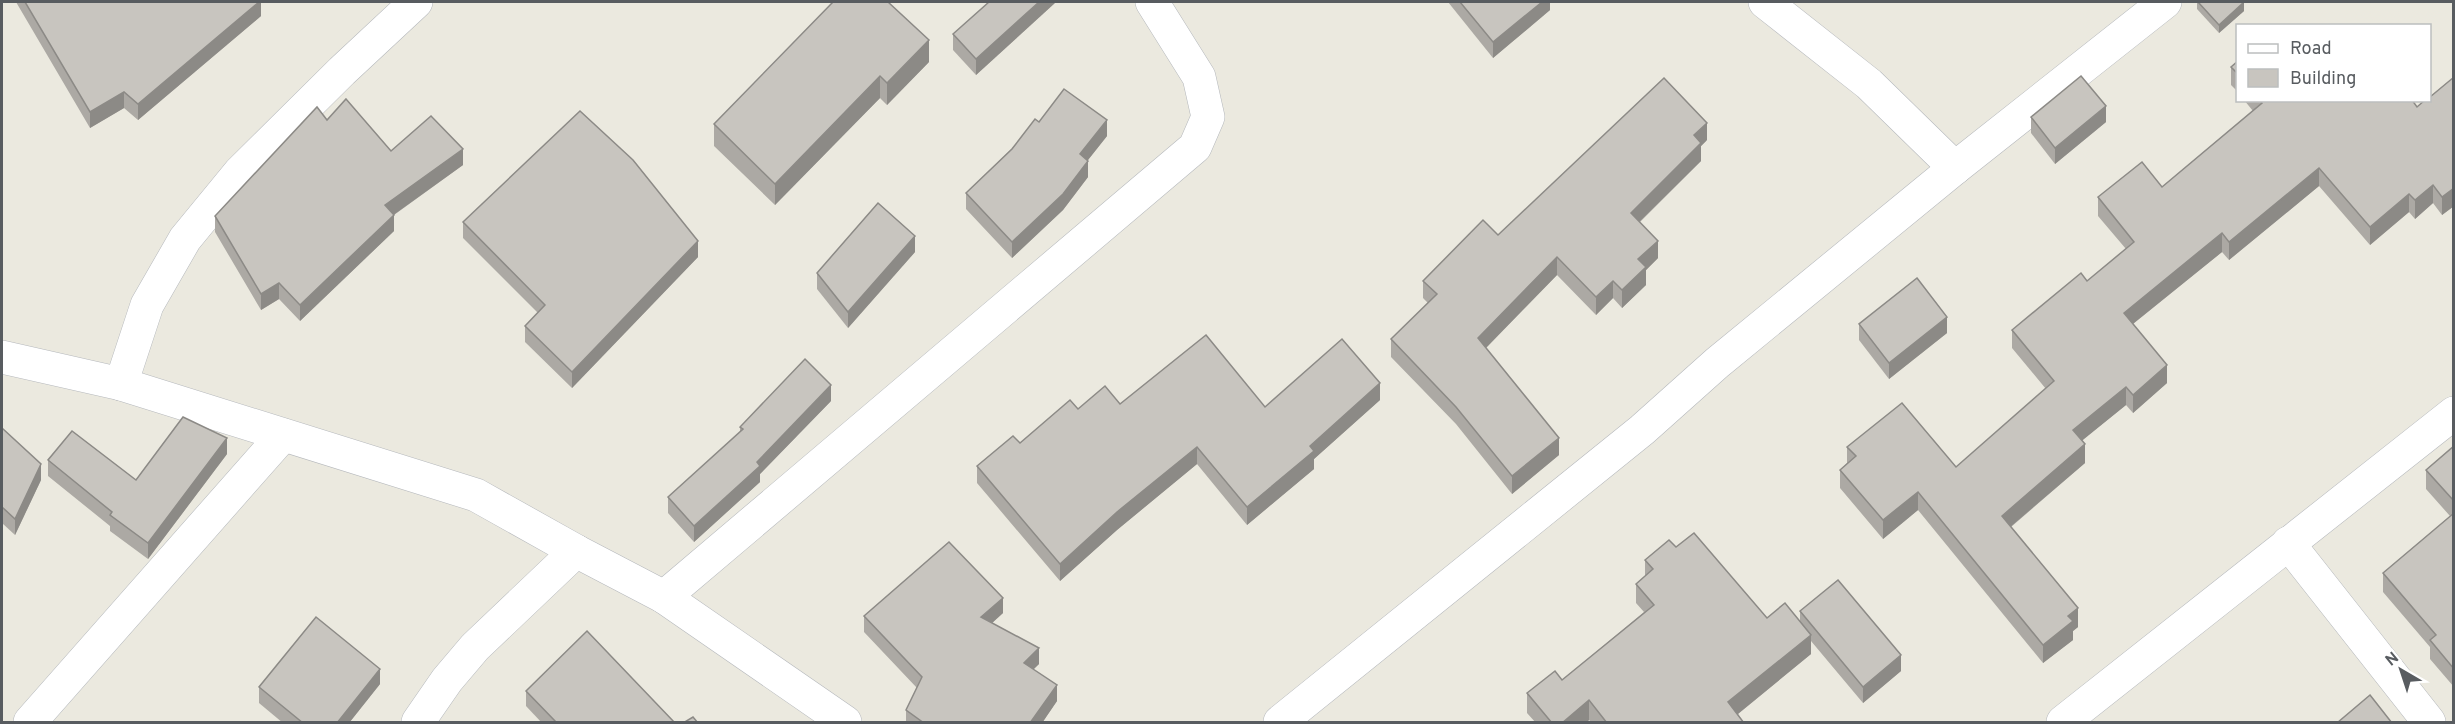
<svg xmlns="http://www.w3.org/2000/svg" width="2455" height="724" font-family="Overpass,sans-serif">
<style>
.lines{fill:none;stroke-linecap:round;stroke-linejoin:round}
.street-casing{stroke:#b5b8bc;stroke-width:34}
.street{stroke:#fff;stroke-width:33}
.wall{fill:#aca9a4}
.shaded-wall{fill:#8c8a86}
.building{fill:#c8c5bf;stroke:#8c8a86;stroke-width:1.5}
</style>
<rect width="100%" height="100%" fill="#ebe9df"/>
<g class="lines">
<g class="street-casing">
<g id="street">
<polyline points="1765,2 1869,84 1955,168"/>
<polyline points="2,357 121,384 476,495 576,551 664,597 845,722"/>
<polyline points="121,384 147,305 185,239 240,172 342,71 416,2"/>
<polyline points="2288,543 2429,722"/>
<polyline points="664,597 1195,147 1208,117 1199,77 1152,2"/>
<polyline points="30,722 283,435"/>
<polyline points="418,722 447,680 475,647 576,551"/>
<polyline points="1280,722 1642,430 1717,363 1955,168 2165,2"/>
<polyline points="2063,722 2454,413"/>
</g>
</g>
<use href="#street" class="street"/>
</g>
<g class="wall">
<polygon points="16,2 261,2 261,16 138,120 124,108 90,128"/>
<polygon points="989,2 1056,2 976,75 953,50 953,34"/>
<polygon points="1448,2 1550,2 1550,10 1493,58"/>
<polygon points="2197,2 2244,2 2244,11 2219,33 2197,9"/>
<polygon points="2238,61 2238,92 2231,85 2231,67"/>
<polygon points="929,62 887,105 880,98 775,205 714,146 714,124"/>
<polygon points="2454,77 2454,206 2442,215 2433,203 2415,219 2409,212 2370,245 2319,186 2229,260 2222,252 2133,324 2167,383 2133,413 2126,405 2082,440 2085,463 2011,527 2078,627 2073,631 2073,640 2043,663 1918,510 1883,539 1840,488 1840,470 1847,463 1847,447 1956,467 2046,389 2012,348 2012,330 2087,281 2126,249 2098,216 2098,197 2162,187 2253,111 2244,100 2412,100 2417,107"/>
<polygon points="2031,117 2106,122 2055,164 2031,133"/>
<polygon points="327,120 391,151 463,165 394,215 394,231 300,321 279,299 261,310 215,232 215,216"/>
<polygon points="1039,122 1107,136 1088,160 1088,177 1063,210 1012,258 966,209 966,193"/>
<polygon points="1707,140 1701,146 1701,161 1640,222 1658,258 1646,270 1646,285 1622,308 1613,298 1596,315 1557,275 1486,348 1559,455 1512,494 1456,424 1391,357 1391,339 1428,303 1423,298 1423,281 1498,235"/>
<polygon points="463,222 698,257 572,388 525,342 525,326 538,313 463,238"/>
<polygon points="915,252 848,328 817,289 817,273"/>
<polygon points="1859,324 1947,333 1889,379 1859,340"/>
<polygon points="1380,400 1314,459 1314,469 1247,525 1197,464 1117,530 1060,581 977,483 977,466 1020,443 1078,409 1120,404 1265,407"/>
<polygon points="831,401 760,474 760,482 694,542 668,513 668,497 740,432 740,427"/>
<polygon points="2,428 41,480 15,535 2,523"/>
<polygon points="2454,446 2454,687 2430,659 2430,647 2383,592 2383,573 2450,516 2426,489 2426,470"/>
<polygon points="227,454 148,559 110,531 110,526 48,476 48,460 136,480"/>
<polygon points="1676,547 1767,618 1800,621 1800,611 1901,671 1863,703 1811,641 1811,654 1738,714 1744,723 1592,723 1589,720 1586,723 1536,723 1527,713 1527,693 1562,680 1644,612 1636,603 1636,584 1645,576 1645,560"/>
<polygon points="1003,613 992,623 1039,664 1033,669 1057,701 1042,723 906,723 906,710 917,688 864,632 864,616"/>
<polygon points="380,684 349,723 283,723 259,703 259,687"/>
<polygon points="526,691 675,723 542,723 526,706"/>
</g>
<g class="shaded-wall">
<polygon points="259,2 261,2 261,16 138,120 138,104"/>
<polygon points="1039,2 1056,2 976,75 976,59"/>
<polygon points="1542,2 1550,2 1550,10 1493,58 1493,42"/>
<polygon points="2244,2 2244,11 2219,33 2219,25"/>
<polygon points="929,40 929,62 887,105 887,83"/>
<polygon points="880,76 880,98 775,205 775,184"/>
<polygon points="124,92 124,108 90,128 90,112"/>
<polygon points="2106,106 2106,122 2055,164 2055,148"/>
<polygon points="1107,120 1107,136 1080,170 1080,154"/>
<polygon points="1707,123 1707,140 1701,146 1701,161 1631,230 1631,213 1694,135"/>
<polygon points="463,149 463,165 385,221 385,205"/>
<polygon points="1088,161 1088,177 1063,210 1012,258 1012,242"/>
<polygon points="2319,168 2319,186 2229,260 2229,242"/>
<polygon points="2433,185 2433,203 2415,219 2415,200"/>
<polygon points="2454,188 2454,206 2442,215 2442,197"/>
<polygon points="2409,194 2409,212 2370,245 2370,227"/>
<polygon points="394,215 394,231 300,321 300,305"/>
<polygon points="2222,233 2222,252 2124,331 2124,313"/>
<polygon points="915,236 915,252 848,328 848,312"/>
<polygon points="698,241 698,257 572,388 572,372"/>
<polygon points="1658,241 1658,258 1646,270 1646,285 1622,308 1622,290 1638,259"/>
<polygon points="1557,257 1557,275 1478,356 1478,338"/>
<polygon points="1613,281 1613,298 1596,315 1596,297"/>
<polygon points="279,283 279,299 261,310 261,294"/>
<polygon points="1947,317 1947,333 1889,379 1889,363"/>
<polygon points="2167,365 2167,383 2133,413 2133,395"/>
<polygon points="1380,383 1380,400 1314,459 1314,469 1247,525 1247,507 1310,446"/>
<polygon points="831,385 831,401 760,474 760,482 694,542 694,526"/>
<polygon points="2126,387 2126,405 2073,448 2073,430"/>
<polygon points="227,438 227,454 148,559 148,543"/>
<polygon points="1559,438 1559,455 1512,494 1512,476"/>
<polygon points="2085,444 2085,463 2002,534 2002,516"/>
<polygon points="1197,447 1197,464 1117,530 1060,581 1060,564 1117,512"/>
<polygon points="41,464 41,480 15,535 15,519"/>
<polygon points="1918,492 1918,510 1883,539 1883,520"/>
<polygon points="1003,598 1003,613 981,633 981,617"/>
<polygon points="2078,608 2078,627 2073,631 2073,640 2043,663 2043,645 2068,616"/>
<polygon points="1811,635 1811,654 1728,722 1728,702"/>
<polygon points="1039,648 1039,664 1024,679 1024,663"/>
<polygon points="1901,655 1901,671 1863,703 1863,687"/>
<polygon points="380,669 380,684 349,723 337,723"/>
<polygon points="1057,685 1057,701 1042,723 1030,723"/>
<polygon points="1589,700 1589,720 1586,723 1562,723"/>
</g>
<g class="building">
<polygon points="25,2 259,2 138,104 124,92 90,112"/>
<polygon points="833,2 888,2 929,40 887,83 880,76 775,184 714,124"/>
<polygon points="989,2 1039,2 976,59 953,34"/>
<polygon points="1460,2 1542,2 1493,42"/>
<polygon points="2198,2 2244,2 2219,25"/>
<polygon points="2238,61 2238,74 2231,67"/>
<polygon points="2081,76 2106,106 2055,148 2031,117"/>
<polygon points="2454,77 2454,188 2442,197 2433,185 2415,200 2409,194 2370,227 2319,168 2229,242 2222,233 2124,313 2167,365 2133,395 2126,387 2073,430 2085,444 2002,516 2078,608 2068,616 2073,621 2043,645 1918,492 1883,520 1840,470 1856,456 1847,447 1902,403 1956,467 2054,381 2012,330 2081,273 2087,281 2134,242 2098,197 2142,162 2162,187 2262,103 2260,100 2412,100 2417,107 2425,100 2430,100 2430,97"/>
<polygon points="1664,78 1707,123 1694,135 1701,143 1631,213 1658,241 1638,259 1646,267 1622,290 1613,281 1596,297 1557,257 1478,338 1559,438 1512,476 1456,407 1391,339 1437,294 1423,281 1483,220 1498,235"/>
<polygon points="1064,89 1107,120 1080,154 1088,161 1063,194 1012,242 966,193 1012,149 1035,119 1039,122"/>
<polygon points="346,99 391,151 431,116 463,149 385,205 394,215 300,305 279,283 261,294 215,216 317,107 327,120"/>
<polygon points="580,111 633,160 698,241 572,372 525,326 545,305 463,222"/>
<polygon points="878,203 915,236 848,312 817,273"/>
<polygon points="1917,278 1947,317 1889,363 1859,324"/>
<polygon points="1206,335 1265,407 1342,339 1380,383 1310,446 1314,451 1247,507 1197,447 1117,512 1060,564 977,466 1013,436 1020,443 1070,400 1078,409 1105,386 1120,404"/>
<polygon points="805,359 831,385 757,462 760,466 694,526 668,497 743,429 740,427"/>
<polygon points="183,417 227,438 148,543 110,515 112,512 48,460 72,431 136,480"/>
<polygon points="2,428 41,464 15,519 2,507"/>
<polygon points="2454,446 2454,501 2426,470"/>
<polygon points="2454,513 2454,669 2430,640 2436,635 2383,573"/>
<polygon points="1694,533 1767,618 1785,603 1811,635 1728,702 1744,723 1607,723 1589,700 1562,723 1552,723 1527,693 1555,671 1562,680 1654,605 1636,584 1653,569 1645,560 1669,540 1676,547"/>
<polygon points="949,542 1003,598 981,617 1039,648 1024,663 1057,685 1030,723 924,723 906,710 922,677 864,616"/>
<polygon points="1838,580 1901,655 1863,687 1800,611"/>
<polygon points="316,617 380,669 337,723 303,723 259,687"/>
<polygon points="587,631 675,723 557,723 526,691"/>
<polygon points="2370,695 2392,723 2337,723"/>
<polygon points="693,717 698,723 683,723"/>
</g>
<rect width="2455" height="724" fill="none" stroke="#585c60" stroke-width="6"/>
<rect x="2236" y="24" width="195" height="78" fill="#ffffff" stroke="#bcbebf" stroke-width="1.5"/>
<rect x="2248" y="44" width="30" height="9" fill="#ffffff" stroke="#bcbebf" stroke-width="1.5"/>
<text x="2290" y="54" font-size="18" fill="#585c60">Road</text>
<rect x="2248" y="69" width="30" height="18" fill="#c8c5bf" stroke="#bcbebf" stroke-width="1.5"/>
<text x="2290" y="84" font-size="18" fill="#585c60">Building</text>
<g transform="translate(2401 670) rotate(321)" stroke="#ffffff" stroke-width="4.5" paint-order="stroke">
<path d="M0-4.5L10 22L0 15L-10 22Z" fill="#585c60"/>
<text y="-9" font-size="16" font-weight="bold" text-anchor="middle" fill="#585c60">N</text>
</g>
</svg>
